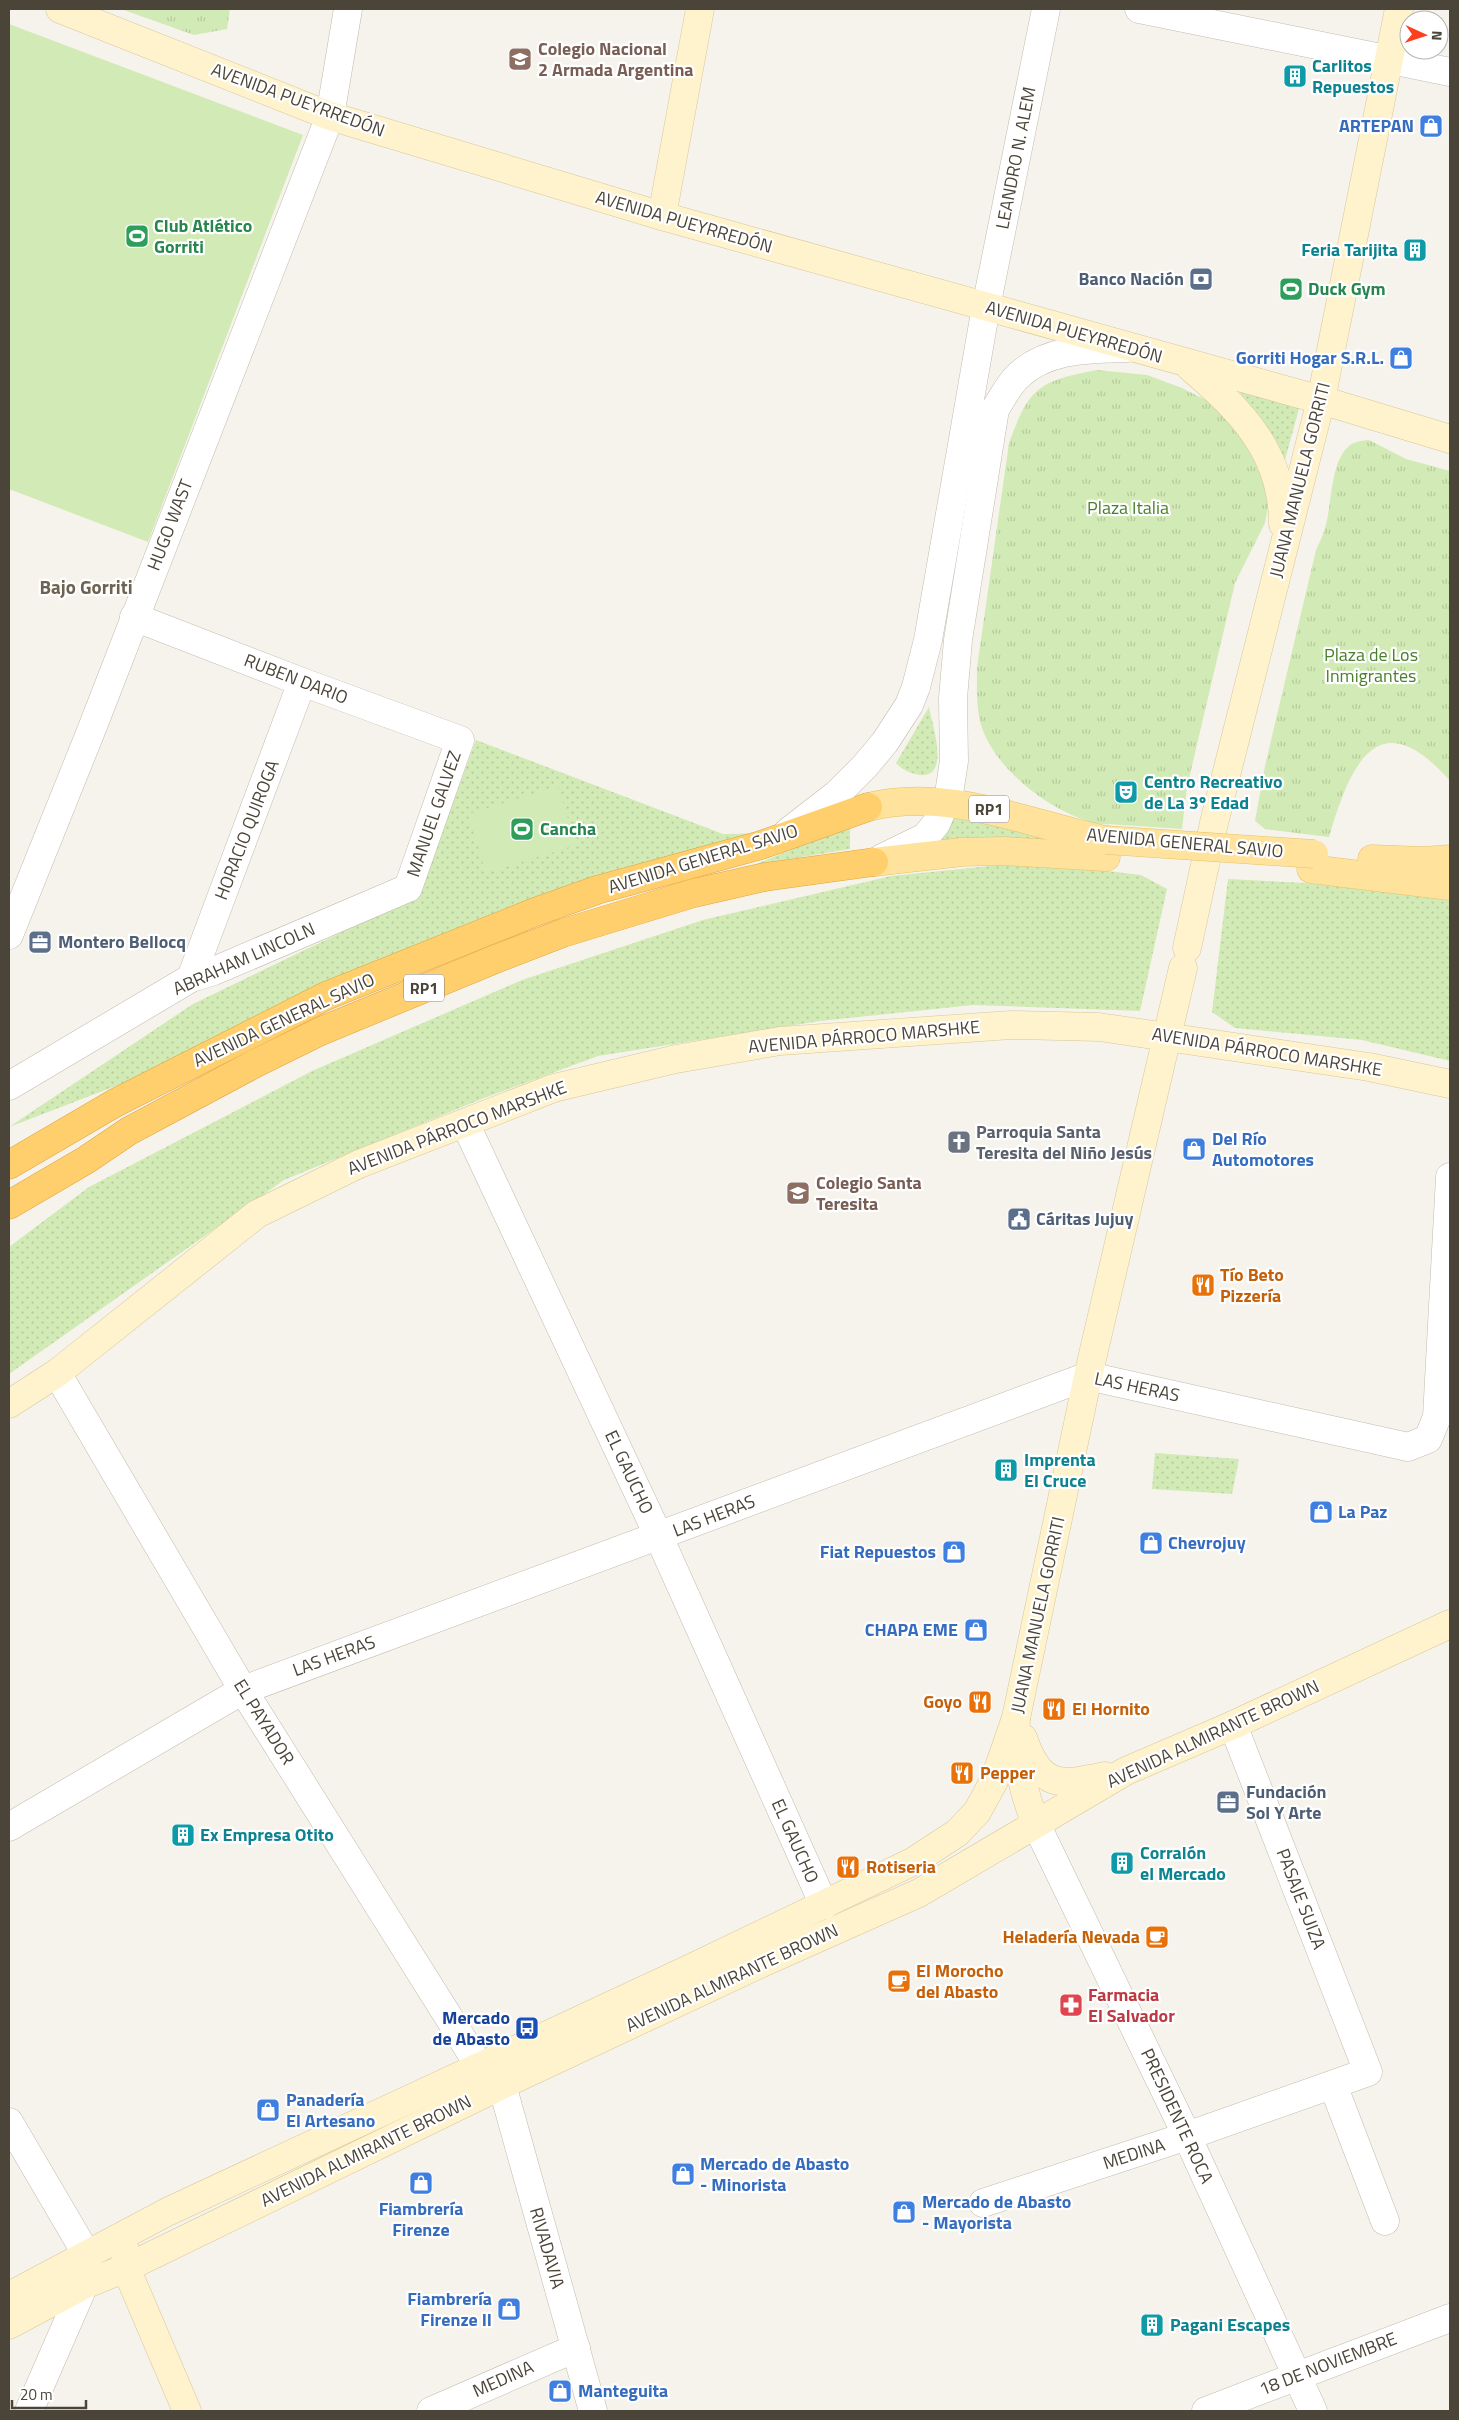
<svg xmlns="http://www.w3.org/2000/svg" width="1459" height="2420" font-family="'Titillium Web',sans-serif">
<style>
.grass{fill:url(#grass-dots)}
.park{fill:url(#park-tufts)}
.pitch{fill:#d2eab5}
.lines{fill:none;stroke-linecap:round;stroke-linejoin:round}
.minor-casing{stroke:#c2bbae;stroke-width:29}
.secondary-casing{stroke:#d6c79b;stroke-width:29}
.primary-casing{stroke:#e6c16a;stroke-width:29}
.motorway-casing{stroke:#e0a43c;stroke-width:29}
.minor{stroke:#fff;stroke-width:28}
.secondary{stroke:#fff3cd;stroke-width:28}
.primary{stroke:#ffe39c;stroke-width:28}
.motorway{stroke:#ffcf6e;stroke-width:28}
.primary-bridge-casing{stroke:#e6c16a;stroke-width:29;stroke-linecap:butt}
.primary-bridge{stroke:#ffe39c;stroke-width:28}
.labels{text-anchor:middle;stroke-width:4.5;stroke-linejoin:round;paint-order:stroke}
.shield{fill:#fff;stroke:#817c74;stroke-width:1}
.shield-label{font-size:16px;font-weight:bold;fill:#4b4439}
.education-label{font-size:18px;font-weight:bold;fill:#785e54;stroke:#fff;text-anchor:start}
.culture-label{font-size:18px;font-weight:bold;fill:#0d838f;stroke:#fff;text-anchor:start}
.street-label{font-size:18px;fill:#4b4439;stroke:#fff}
.shop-label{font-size:18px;font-weight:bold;fill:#366cbe;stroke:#fff;text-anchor:start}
.leisure-label{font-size:18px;font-weight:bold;fill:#27864d;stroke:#fff;text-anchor:start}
.service-label{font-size:18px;font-weight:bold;fill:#4e5e75;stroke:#fff;text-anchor:start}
.park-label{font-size:18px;fill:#4a7f2a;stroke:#fff}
.worship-label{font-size:18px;font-weight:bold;fill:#5b616d;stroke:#fff;text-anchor:start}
.food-label{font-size:18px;font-weight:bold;fill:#c56008;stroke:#fff;text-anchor:start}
.health-label{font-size:18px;font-weight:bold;fill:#be3a42;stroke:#fff;text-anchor:start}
.transit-label{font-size:18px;font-weight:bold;fill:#164399;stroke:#fff;text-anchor:end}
.neighbourhood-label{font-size:19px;font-weight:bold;fill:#6e6250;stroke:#fff}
</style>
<defs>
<pattern id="grass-dots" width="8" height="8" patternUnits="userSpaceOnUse" patternTransform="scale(1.25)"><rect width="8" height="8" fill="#d2eab5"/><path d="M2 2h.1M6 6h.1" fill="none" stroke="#b6ca9c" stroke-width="1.8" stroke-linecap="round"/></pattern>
<pattern id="park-tufts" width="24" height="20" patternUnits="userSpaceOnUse" patternTransform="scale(1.25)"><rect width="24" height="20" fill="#d2eab5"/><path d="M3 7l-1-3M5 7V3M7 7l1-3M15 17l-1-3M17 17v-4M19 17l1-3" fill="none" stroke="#b6ca9c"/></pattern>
</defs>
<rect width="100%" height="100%" fill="#f6f3ec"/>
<g class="grass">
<polygon points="1237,389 1300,405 1282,471 1265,425"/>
<path d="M929,707C932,724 951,778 920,775C910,773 902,770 896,763Z"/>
<polygon points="476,740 723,834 775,833 9,1127 193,1004 419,895"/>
<polygon points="957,815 1056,842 933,845"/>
<polygon points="850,825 850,849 754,865"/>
<polygon points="1031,862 1141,875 1167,889 1140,1011 973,1005 820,1021 598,1056 484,1098 284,1180 9,1374 9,1247 89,1187 312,1071 522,980 703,920 891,876"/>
<polygon points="1228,879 1405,888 1450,895 1450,1061 1362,1040 1235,1028 1212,1012"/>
<polygon points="1155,1453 1239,1459 1232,1494 1152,1489"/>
</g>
<g class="park">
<polygon points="121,9 230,9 227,29 194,35"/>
<path d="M1097,370L1147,375L1182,388L1216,405L1263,467L1269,502L1265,523L1235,583L1187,787L1182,829C1162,828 1142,826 1122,825C1113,824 1103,825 1095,823C1051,812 995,770 981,725C976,707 977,686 977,668L1009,443C1029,387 1039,381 1097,370Z"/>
<path d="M1369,440L1406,459L1450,471V781C1378,699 1350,765 1329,837L1265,829L1255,821L1265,766L1316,550C1319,543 1323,536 1325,528C1332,506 1330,463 1348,447C1354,441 1361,441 1369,440Z"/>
</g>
<g class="pitch">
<polygon points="9,24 303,135 148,542 9,489"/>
<polygon points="558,786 576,845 486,873 468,814"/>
</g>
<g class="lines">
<g class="minor-casing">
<g id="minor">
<polyline points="1139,9 1450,72"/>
<polyline points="788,832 837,794 865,766 885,742 909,705 916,687 928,640 986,307 1046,9"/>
<path d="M882,858L925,837L936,824L949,794L954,761L953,698L958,640L995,409C1002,399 1008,386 1017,377C1046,348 1089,349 1127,348"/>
<polyline points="9,935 91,731 330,116 348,9"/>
<polyline points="191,978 302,682"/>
<polyline points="9,1086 191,978 214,971 408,888 460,740 302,682 134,617"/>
<polyline points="465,1123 659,1537 824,1905"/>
<polyline points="57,1373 243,1690 480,2067 502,2085 593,2411"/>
<polyline points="1036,1824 1187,2136 1313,2411"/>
<polyline points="9,1827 243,1690 1088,1376 1408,1447 1428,1439 1437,1417 1450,1177"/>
<polyline points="1333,2085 1385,2221"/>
<polyline points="9,2122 87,2255 84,2285 29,2411"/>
<polyline points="983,2203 1187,2136 1368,2072 1233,1725"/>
<polyline points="431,2411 576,2348"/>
<polyline points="1206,2411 1450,2318"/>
</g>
</g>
<g class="secondary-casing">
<g id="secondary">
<polyline points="60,9 330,116 662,216 1321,400 1450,439"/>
<polyline points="662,216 700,9"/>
<path d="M1190,367C1241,411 1283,452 1283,524"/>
<polyline points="1187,948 1214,823 1321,400 1399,9"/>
<polyline points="9,1404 57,1373 257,1214 359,1164 554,1088 676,1059 780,1041 1011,1025 1099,1027 1369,1067 1450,1084"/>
<path d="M1023,1738C1040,1788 1059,1786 1105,1776"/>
<path d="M1036,1824C1022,1789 1014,1755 1016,1718L1088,1376L1183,968"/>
<polyline points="125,2250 126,2268 187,2411"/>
<polyline points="9,2296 167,2212 685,1971 914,1861 957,1833 977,1812 994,1781 1016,1718"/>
<polyline points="9,2325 84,2285 126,2268 502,2085 764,1962 919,1893 1126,1771 1233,1725 1450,1624"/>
</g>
</g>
<g class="primary-casing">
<g id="primary">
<path d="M868,807C951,787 1027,824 1106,840"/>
<polyline points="1372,859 1424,861 1450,859"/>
<polyline points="874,862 962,852 1003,851 1106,857"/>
<polyline points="1311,869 1450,886"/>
</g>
</g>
<g class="motorway-casing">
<g id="motorway">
<polyline points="9,1165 115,1103 326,996 535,912 597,890 761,845 868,807"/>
<polyline points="9,1205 86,1160 129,1131 254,1064 321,1031 498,958 563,933 694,893 765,877 874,862"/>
</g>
</g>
<use href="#minor" class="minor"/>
<use href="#secondary" class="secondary"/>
<use href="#primary" class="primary"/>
<use href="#motorway" class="motorway"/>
<g class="primary-bridge-casing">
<polyline id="primary-bridge" points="1106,840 1314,854"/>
</g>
<use href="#primary-bridge" class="primary-bridge"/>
</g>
<defs>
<g id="school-square" transform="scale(1.25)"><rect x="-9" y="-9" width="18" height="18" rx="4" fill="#8d6e63" stroke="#fff"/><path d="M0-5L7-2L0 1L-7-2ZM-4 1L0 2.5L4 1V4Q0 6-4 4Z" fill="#fff"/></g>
<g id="building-square" transform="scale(1.25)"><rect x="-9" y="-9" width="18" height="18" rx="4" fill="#0f9aa8" stroke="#fff"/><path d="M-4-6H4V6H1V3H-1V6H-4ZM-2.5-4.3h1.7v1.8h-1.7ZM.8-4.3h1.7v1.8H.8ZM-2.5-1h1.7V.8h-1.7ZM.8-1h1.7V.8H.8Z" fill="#fff"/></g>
<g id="shop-square" transform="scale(1.25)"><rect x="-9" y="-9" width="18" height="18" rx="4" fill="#3f7fe0" stroke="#fff"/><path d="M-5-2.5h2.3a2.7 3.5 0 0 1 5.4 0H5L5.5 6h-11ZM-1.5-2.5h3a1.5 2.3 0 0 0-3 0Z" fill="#fff"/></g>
<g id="stadium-square" transform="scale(1.25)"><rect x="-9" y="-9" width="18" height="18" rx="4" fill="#2e9e5b" stroke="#fff"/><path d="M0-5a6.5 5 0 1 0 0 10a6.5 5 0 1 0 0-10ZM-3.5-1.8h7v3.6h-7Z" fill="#fff"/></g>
<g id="bank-square" transform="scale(1.25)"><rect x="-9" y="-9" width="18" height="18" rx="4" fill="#5c6f8a" stroke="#fff"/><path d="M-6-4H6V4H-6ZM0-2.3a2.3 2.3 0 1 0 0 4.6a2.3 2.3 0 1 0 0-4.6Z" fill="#fff"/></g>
<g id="theatre-square" transform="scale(1.25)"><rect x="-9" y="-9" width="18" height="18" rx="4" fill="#0f9aa8" stroke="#fff"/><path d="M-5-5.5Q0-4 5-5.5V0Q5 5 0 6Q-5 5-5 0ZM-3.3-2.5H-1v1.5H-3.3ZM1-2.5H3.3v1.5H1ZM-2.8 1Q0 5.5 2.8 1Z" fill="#fff"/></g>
<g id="office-square" transform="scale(1.25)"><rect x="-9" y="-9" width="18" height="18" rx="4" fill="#5c6f8a" stroke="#fff"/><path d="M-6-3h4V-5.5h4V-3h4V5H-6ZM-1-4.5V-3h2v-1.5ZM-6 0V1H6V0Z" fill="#fff"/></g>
<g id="church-square" transform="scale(1.25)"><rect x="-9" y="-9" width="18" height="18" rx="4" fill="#6b7280" stroke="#fff"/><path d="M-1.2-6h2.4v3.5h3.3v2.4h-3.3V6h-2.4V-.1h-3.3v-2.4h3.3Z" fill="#fff"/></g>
<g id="civic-square" transform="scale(1.25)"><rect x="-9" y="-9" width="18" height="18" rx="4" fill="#5c6f8a" stroke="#fff"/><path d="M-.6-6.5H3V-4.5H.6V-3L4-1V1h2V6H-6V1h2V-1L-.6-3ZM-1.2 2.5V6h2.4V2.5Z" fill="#fff"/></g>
<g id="restaurant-square" transform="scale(1.25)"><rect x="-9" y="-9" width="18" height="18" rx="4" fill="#e8710a" stroke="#fff"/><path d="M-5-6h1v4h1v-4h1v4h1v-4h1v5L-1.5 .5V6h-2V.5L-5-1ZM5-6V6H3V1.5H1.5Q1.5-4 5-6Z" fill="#fff"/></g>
<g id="cafe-square" transform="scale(1.25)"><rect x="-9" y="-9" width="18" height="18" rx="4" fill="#e8710a" stroke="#fff"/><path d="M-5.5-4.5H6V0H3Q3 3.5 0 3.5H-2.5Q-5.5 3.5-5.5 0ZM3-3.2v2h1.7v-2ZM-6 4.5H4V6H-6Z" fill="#fff"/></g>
<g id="pharmacy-square" transform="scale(1.25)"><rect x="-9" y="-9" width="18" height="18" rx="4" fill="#e0444e" stroke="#fff"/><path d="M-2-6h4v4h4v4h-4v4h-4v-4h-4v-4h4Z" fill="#fff"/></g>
<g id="bus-square" transform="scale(1.25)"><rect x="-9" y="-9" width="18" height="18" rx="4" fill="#1a4fb4" stroke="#fff"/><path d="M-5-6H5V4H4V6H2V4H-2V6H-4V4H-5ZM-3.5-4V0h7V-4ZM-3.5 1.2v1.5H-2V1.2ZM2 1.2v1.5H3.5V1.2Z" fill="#fff"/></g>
</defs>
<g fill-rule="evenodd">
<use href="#school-square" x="520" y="59"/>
<use href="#building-square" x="1295" y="76"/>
<use href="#shop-square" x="1431" y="126"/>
<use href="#stadium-square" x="137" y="236"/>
<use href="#building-square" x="1415" y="250"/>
<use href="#bank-square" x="1201" y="279"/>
<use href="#stadium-square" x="1291" y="289"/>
<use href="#shop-square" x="1401" y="358"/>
<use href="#theatre-square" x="1126" y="792"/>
<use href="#stadium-square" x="522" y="829"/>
<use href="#office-square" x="40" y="942"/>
<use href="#church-square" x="959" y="1142"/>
<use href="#shop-square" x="1194" y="1149"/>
<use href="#school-square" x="798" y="1193"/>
<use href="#civic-square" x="1019" y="1219"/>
<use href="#restaurant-square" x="1203" y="1285"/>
<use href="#building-square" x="1006" y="1470"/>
<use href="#shop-square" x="1321" y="1512"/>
<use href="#shop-square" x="1151" y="1543"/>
<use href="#shop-square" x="954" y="1552"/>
<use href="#shop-square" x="976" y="1630"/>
<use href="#restaurant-square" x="980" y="1702"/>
<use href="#restaurant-square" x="1054" y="1709"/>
<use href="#restaurant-square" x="962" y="1773"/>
<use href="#office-square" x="1228" y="1802"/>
<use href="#building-square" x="183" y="1835"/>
<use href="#building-square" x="1122" y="1863"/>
<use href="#restaurant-square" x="848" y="1867"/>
<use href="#cafe-square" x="1157" y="1937"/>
<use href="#cafe-square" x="899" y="1981"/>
<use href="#pharmacy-square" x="1071" y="2005"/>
<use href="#bus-square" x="527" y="2028"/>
<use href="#shop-square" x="268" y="2110"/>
<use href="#shop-square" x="683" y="2174"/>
<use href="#shop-square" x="421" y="2183"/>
<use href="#shop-square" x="904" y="2212"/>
<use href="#shop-square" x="509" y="2309"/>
<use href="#building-square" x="1152" y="2325"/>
<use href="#shop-square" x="560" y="2391"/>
</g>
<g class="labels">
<g class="shield">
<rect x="969" y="795.5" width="40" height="27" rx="4"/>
<rect x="404" y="974.5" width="40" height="27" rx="4"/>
</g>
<g class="shield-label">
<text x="989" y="815">RP1</text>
<text x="424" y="994">RP1</text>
</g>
<g class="education-label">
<text x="538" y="55">Colegio Nacional<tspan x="538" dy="21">2 Armada Argentina</tspan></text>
<text x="816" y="1189">Colegio Santa<tspan x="816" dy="21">Teresita</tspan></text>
</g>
<g class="culture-label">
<text x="1312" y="72">Carlitos<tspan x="1312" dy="21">Repuestos</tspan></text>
<text x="1398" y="256" text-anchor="end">Feria Tarijita</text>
<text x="1144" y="788">Centro Recreativo<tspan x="1144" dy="21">de La 3º Edad</tspan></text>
<text x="1024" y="1466">Imprenta<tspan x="1024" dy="21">El Cruce</tspan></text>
<text x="200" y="1841">Ex Empresa Otito</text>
<text x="1140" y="1859">Corralón<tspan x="1140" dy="21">el Mercado</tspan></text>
<text x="1170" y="2331">Pagani Escapes</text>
</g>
<g class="street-label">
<text transform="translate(298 100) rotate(20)" y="6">AVENIDA PUEYRREDÓN</text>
<text transform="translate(1016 158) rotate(-79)" y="6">LEANDRO N. ALEM</text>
<text transform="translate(684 222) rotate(16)" y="6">AVENIDA PUEYRREDÓN</text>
<text transform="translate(1074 332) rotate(16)" y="6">AVENIDA PUEYRREDÓN</text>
<text transform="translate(1300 480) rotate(-76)" y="6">JUANA MANUELA GORRITI</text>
<text transform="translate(170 525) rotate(-69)" y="6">HUGO WAST</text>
<text transform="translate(296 679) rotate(21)" y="6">RUBEN DARIO</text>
<text transform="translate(434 814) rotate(-71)" y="6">MANUEL GALVEZ</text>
<text transform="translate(247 830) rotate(-69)" y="6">HORACIO QUIROGA</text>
<text transform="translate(1185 843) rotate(5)" y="6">AVENIDA GENERAL SAVIO</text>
<text transform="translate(703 859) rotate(-17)" y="6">AVENIDA GENERAL SAVIO</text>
<text transform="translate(244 959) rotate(-24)" y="6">ABRAHAM LINCOLN</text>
<text transform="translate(284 1020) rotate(-25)" y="6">AVENIDA GENERAL SAVIO</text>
<text transform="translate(864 1037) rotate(-5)" y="6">AVENIDA PÁRROCO MARSHKE</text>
<text transform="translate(1267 1052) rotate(9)" y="6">AVENIDA PÁRROCO MARSHKE</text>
<text transform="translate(457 1128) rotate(-21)" y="6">AVENIDA PÁRROCO MARSHKE</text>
<text transform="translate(1137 1387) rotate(12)" y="6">LAS HERAS</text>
<text transform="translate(629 1472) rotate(65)" y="6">EL GAUCHO</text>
<text transform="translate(714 1516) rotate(-21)" y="6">LAS HERAS</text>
<text transform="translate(1038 1615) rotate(-78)" y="6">JUANA MANUELA GORRITI</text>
<text transform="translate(334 1656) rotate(-20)" y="6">LAS HERAS</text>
<text transform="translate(264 1722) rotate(58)" y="6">EL PAYADOR</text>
<text transform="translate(1213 1734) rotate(-25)" y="6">AVENIDA ALMIRANTE BROWN</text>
<text transform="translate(795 1841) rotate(66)" y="6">EL GAUCHO</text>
<text transform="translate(1301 1899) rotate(69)" y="6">PASAJE SUIZA</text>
<text transform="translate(732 1978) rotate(-25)" y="6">AVENIDA ALMIRANTE BROWN</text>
<text transform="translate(1177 2116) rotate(65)" y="6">PRESIDENTE ROCA</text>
<text transform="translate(366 2151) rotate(-26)" y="6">AVENIDA ALMIRANTE BROWN</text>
<text transform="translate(1134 2154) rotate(-18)" y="6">MEDINA</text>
<text transform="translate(547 2248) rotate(74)" y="6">RIVADAVIA</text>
<text transform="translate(1328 2364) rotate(-21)" y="6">18 DE NOVIEMBRE</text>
<text transform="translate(503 2379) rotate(-24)" y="6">MEDINA</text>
</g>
<g class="shop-label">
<text x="1414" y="132" text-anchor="end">ARTEPAN</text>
<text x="1384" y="364" text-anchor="end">Gorriti Hogar S.R.L.</text>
<text x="1212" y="1145">Del Río<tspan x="1212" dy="21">Automotores</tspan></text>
<text x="1338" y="1518">La Paz</text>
<text x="1168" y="1549">Chevrojuy</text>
<text x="936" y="1558" text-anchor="end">Fiat Repuestos</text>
<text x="958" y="1636" text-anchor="end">CHAPA EME</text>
<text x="286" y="2106">Panadería<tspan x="286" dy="21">El Artesano</tspan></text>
<text x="700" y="2170">Mercado de Abasto<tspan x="700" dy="21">- Minorista</tspan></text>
<text x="922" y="2208">Mercado de Abasto<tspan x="922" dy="21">- Mayorista</tspan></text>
<text x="421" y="2215" text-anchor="middle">Fiambrería<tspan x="421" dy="21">Firenze</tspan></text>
<text x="492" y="2305" text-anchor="end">Fiambrería<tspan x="492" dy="21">Firenze II</tspan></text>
<text x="578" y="2397">Manteguita</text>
</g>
<g class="leisure-label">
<text x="154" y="232">Club Atlético<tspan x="154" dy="21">Gorriti</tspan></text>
<text x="1308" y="295">Duck Gym</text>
<text x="540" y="835">Cancha</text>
</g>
<g class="service-label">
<text x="1184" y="285" text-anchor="end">Banco Nación</text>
<text x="58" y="948">Montero Bellocq</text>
<text x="1036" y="1225">Cáritas Jujuy</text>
<text x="1246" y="1798">Fundación<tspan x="1246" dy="21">Sol Y Arte</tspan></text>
</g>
<g class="park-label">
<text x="1128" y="514">Plaza Italia</text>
<text x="1371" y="661">Plaza de Los<tspan x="1371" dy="21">Inmigrantes</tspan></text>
</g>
<g class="worship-label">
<text x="976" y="1138">Parroquia Santa<tspan x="976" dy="21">Teresita del Niño Jesús</tspan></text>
</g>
<g class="food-label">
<text x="1220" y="1281">Tío Beto<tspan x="1220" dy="21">Pizzería</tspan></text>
<text x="962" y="1708" text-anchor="end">Goyo</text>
<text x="1072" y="1715">El Hornito</text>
<text x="980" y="1779">Pepper</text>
<text x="866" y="1873">Rotiseria</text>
<text x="1140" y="1943" text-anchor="end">Heladería Nevada</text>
<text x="916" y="1977">El Morocho<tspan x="916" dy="21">del Abasto</tspan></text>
</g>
<g class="health-label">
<text x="1088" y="2001">Farmacia<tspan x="1088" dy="21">El Salvador</tspan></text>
</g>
<g class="transit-label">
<text x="510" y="2024">Mercado<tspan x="510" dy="21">de Abasto</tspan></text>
</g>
<g class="neighbourhood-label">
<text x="86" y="594">Bajo Gorriti</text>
</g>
</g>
<rect width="1459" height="2420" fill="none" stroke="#4b4439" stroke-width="20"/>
<g transform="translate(1424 35) rotate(93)"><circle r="24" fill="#ffffff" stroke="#b7b4b0"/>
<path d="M0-4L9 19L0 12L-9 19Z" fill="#fc3f1d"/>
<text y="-8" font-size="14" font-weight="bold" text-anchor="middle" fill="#4b4439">N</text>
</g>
<path d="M12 2400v8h74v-8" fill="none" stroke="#4b4439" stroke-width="2.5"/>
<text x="20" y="2400" font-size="15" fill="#4b4439" stroke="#ffffff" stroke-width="4" paint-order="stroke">20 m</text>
</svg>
